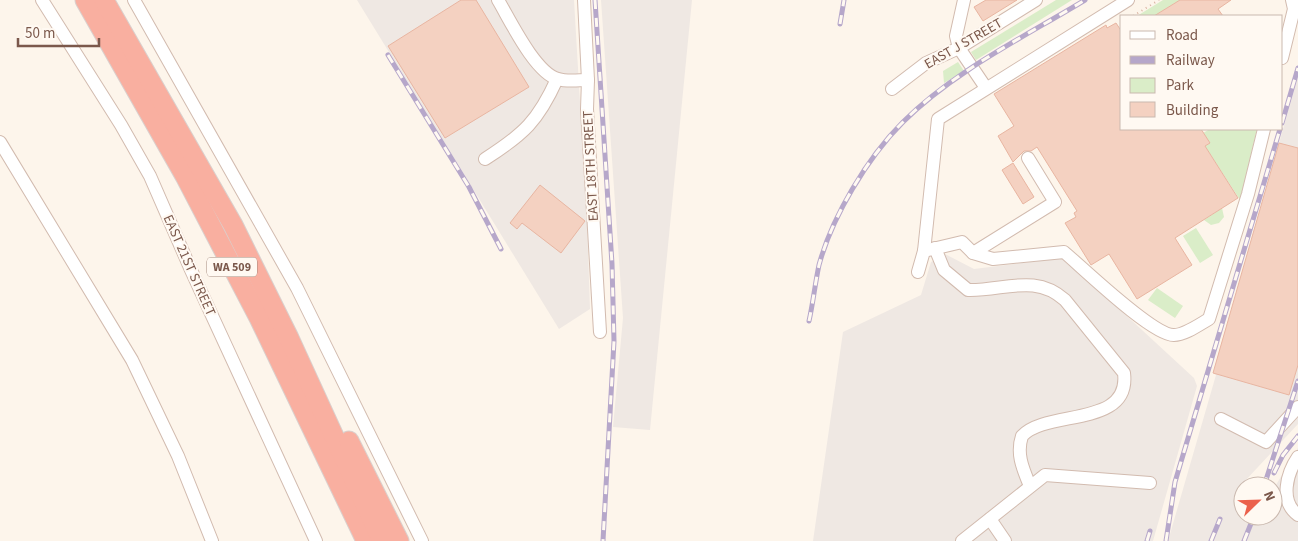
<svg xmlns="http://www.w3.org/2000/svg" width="1298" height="541" font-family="'Source Sans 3',sans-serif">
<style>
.industrial{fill:#efe8e3}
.green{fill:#daedc8}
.building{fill:#f4d1c1;stroke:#e8b5a1}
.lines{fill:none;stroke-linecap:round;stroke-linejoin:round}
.minor-casing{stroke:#d2bbaf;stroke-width:14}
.highway-casing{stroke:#dad0cd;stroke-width:21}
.path{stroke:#dab4a3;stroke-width:2;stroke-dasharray:1 4;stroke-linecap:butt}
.minor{stroke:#fff;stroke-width:12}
.highway{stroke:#f9afa0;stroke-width:19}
.rail-casing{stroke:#b6a7ca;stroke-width:5}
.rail{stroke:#fff9f2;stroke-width:3;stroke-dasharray:9;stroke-linecap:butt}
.labels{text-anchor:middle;stroke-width:4;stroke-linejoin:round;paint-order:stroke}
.shield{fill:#fff9f2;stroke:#a3887d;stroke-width:1}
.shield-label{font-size:12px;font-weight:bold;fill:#7b584b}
.street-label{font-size:14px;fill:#7b584b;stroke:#fff9f2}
</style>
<rect width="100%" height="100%" fill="#fdf5eb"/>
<g class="industrial">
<polygon points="357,0 574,0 587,222 590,309 559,329"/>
<polygon points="601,0 692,0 650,430 613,427 623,318"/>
<polygon points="1298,77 1298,424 1244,482 1251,486 1243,486 1243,516 1273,516 1273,490 1298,448 1298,541 1168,541 1216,375 1213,373"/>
<polygon points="945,254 974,269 1064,258 1194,378 1197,386 1153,541 813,541 843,332 921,295 931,262"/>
</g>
<g class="green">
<polygon points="1056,0 1072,0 976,60 971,52"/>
<polygon points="1163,0 1180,0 1154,16 1137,16"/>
<polygon points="958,62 964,71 944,83 943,71"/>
<polygon points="1210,129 1257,129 1240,200 1205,146 1210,143 1203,133"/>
<polygon points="1222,208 1224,217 1219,223 1211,225 1204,220"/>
<polygon points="1196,228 1213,255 1200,263 1183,236"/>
<polygon points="1157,288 1183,306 1175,318 1148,300"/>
</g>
<g class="building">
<polygon points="461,0 476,0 529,87 445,138 388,46"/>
<polygon points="986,0 1017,0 983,21 974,7"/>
<polygon points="1180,0 1231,0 1218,9 1223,16 1154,16"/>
<polygon points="1116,23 1122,32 1122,129 1201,129 1210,143 1205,146 1238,198 1175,238 1192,265 1137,299 1109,254 1091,265 1065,223 1076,217 1074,213 1077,211 1037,147 1031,151 1024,151 1013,162 998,136 1014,126 994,94 1106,25 1107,28"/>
<polygon points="1279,143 1298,148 1298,365 1289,395 1213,373"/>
<polygon points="1013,163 1034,197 1023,204 1002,170"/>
<polygon points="540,185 585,221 561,253 522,223 517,229 510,223"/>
</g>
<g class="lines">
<g class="minor-casing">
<g id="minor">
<polyline points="42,0 121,125 150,176 191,270 316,541"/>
<polyline points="134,0 297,288 422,541"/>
<path d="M498,0C510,20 535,73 558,79C567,82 579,80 588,80"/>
<polyline points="584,0 588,80 587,109 600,332"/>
<polyline points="964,0 956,36 959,48 986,88"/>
<polyline points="1282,58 1294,9 1292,0"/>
<polyline points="892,89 926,63 959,48 1036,0"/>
<polyline points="0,142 132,360 178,456 212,541"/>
<path d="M485,159C524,134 538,121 557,79"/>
<path d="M935,248L944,270L968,290C1004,291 1035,273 1065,300L1124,373C1131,428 1047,409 1022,436C1016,454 1023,469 1030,486"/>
<path d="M924,251L962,242L973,253L993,259L1064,252C1083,268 1153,336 1174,335C1185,335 1200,324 1209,319L1248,194L1264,129"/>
<polyline points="973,253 1055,202 1028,158"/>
<polyline points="918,272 924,251 938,119 1128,0"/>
<polyline points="1221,419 1266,442 1298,407"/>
<path d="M1298,457C1287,473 1279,501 1298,515"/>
<polyline points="990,519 1005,541"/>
<polyline points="962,541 1045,475 1150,483"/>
</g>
</g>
<g class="highway-casing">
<g id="highway">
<polyline points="85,0 185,176 259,318 366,541"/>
<polyline points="104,0 233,225 289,338 382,541"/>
<polyline points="349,441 399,541"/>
</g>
</g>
<polyline class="path" points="1133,16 1159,0"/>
<use href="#minor" class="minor"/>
<use href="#highway" class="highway"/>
<g class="rail-casing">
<g id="rail">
<polyline points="595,0 612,264 614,341 603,541"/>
<polyline points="840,24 844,0"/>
<polyline points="388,55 469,187 501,249"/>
<polyline points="1282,123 1298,68"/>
<path d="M809,321C813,303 815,284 819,265C832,217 867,158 903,122C954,71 1024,37 1085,0"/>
<polyline points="1274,473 1283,455 1298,436"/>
<polyline points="1264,486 1298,381"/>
<polyline points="1147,541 1150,531"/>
<polyline points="1166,541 1175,482 1280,129"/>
<polyline points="1211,541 1220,519"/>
<polyline points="1244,541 1254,516"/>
</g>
</g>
<use href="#rail" class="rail"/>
</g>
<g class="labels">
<rect class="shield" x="207" y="257.5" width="50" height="19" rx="4"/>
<g class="shield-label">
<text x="232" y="271">WA 509</text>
</g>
<g class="street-label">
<text transform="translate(963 43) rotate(-30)" y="5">EAST J STREET</text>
<text transform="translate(590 166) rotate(-93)" y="5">EAST 18TH STREET</text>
<text transform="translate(190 265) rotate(66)" y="5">EAST 21ST STREET</text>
</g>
</g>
<rect x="1120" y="15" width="162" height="115" fill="#fff9f2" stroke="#cab9af"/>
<rect x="1130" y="31" width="25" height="8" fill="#ffffff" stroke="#cab9af"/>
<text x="1166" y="40" font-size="15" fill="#7b584b">Road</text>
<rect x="1130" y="56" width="25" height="8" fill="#b6a7ca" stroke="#cab9af"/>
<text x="1166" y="65" font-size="15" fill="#7b584b">Railway</text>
<rect x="1130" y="78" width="25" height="15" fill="#daedc8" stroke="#cab9af"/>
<text x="1166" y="90" font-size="15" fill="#7b584b">Park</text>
<rect x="1130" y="102" width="25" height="15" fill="#f4d1c1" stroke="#cab9af"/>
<text x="1166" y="115" font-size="15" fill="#7b584b">Building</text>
<g transform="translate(1258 501) rotate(67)"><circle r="24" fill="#fff9f2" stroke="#cab9af"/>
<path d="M0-4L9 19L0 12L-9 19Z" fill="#eb614c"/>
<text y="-8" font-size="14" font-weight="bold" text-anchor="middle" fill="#7b584b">N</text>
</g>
<path d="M18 38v8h81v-8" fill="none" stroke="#7b584b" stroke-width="2.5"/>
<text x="25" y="38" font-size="15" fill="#7b584b" stroke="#fff9f2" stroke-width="4" paint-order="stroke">50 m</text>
</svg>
